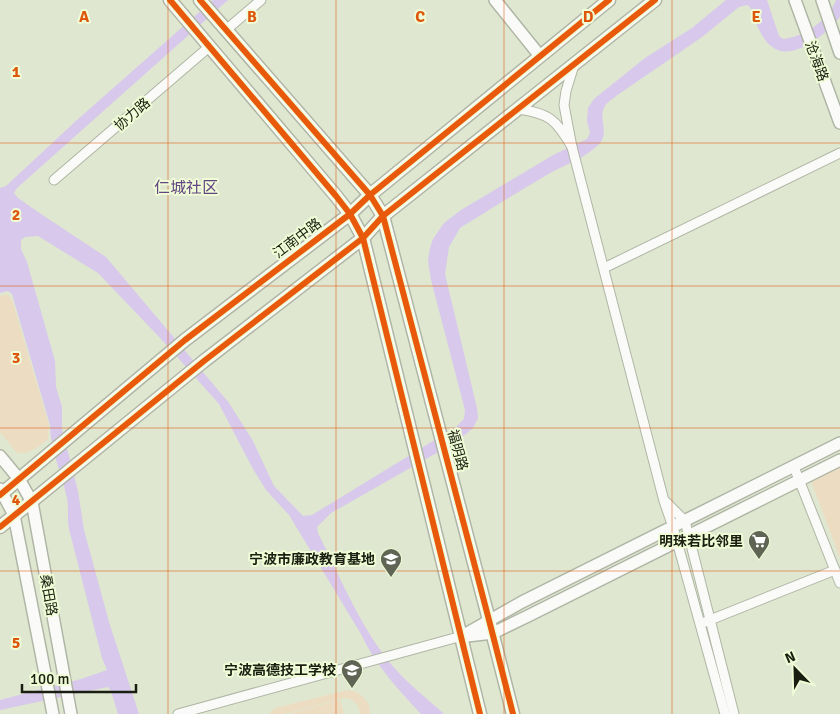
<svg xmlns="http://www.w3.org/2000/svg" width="840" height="714" font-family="Signika,'Noto Sans SC',sans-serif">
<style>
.green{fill:#ecddc2}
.water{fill:#d7c8ec}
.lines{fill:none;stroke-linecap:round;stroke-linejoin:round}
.street-casing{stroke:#b0b6a5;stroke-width:11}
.secondary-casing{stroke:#b0b6a5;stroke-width:14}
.primary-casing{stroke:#b0b6a5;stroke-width:15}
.street{stroke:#fafbf8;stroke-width:9}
.secondary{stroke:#fafbf8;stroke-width:11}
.primary{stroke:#fafbf8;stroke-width:12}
.cycleway-casing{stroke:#effcd6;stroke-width:9}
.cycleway{stroke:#e8590c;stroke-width:6}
.grid{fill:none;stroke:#de560c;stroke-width:1;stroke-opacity:0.55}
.labels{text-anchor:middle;stroke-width:4;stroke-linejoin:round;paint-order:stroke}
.street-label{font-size:14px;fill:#1a1e10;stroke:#effcd6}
.poi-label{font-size:14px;font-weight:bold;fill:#1a1e10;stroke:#effcd6;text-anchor:end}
.quarter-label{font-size:16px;fill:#604582;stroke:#effcd6}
.grid-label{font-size:16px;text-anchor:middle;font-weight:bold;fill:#de560c;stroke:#effcd6;stroke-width:4;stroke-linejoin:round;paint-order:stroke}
</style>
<rect width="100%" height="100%" fill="#dfe7d1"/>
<g class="green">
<path d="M7,294L12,300L49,425L48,439C38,447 31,454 17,453L0,432V296Z"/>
<polygon points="840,467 840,558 811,481"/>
<path d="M347,690C360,691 371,701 370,714H360C359,704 354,699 345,698L284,714H269L275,708Z"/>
<polygon points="340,700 344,714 288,714"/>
</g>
<path class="water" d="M213,0H228L17,188L14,193L18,198L38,212L106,257L229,403L253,441L274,486L303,516L312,515L456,427L464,419L465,410L431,280L428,261L430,248L433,239L444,223L461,210L555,154L587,139L590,133L587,121L588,108L594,99L645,58L692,28L726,0H767L779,36L783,39C804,37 829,20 836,0H840V17C827,33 792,64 771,46C760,37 755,20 750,7L747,5L739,7L702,37L616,96C613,99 607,102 605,106C597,119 611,132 598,145C585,158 567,164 552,172C521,190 490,209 460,228L449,247L445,274L477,408L478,418L473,428L456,442L331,513L317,527L318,533C341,579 363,634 398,672C412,687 429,700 444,714H421C398,689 375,665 361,634L289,515L266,490L253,469L219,404L162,340L98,273L38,236L25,237L21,240V249L27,262L55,361L56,387L62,407V429L78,491L84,530L109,622L139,714H118L111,691L108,687L0,710V700L81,679L107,670L102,658L69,529C67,519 69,508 67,498C62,474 50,449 50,425L12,294L8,291L0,293V188L6,186L77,120Z"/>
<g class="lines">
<g class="street-casing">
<g id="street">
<polyline points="226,30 261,0"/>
<path d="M517,109C550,113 556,120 572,147L564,105L566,91L574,65"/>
<polyline points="572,147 664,501 673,527 725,714"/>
<polyline points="54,180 209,47"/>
<polyline points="604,268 840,153"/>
<polyline points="794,467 840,583"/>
<polyline points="666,502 685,521 734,714"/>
<polyline points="705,622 835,570"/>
<polyline points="178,714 462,636"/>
</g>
</g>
<g class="secondary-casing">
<g id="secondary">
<polyline points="495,0 540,56"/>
<polyline points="795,0 840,123"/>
<polyline points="822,0 840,53"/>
<polyline points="0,456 19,479 32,502 71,714"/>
<polyline points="0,489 14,515 53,714"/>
<polyline points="462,636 522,602 840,443"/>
<polyline points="467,636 493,633 528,616 840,460"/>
</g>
</g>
<g class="primary-casing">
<g id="primary">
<polyline points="170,0 336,196 350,214 363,238 480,714"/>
<polyline points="200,0 370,195 383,216 489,620 513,714"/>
<polyline points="0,495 185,340 350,214 370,195 609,0"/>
<polyline points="0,527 204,361 363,238 383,216 655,0"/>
</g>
</g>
<use href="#street" class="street"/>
<use href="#secondary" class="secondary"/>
<use href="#primary" class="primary"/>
<g class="cycleway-casing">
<g id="cycleway">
<polyline points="170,0 336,196 350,214 363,238 480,714"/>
<polyline points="200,0 370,195 383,216 489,620 513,714"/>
<polyline points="0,495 185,340 350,214 370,195 609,0"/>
<polyline points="0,527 204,361 363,238 383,216 655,0"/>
</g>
</g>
<use href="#cycleway" class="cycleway"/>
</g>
<path class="grid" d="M168,0V714M336,0V714M504,0V714M672,0V714M0,143H840M0,286H840M0,428H840M0,571H840"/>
<defs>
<g id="supermarket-pin" transform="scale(1.125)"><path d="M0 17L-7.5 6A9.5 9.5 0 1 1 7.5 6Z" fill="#5f6454" stroke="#effcd6"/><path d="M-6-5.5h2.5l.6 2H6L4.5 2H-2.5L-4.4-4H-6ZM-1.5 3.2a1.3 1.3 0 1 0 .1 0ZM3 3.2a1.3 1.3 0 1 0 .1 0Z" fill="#fff"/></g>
<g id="university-pin" transform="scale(1.125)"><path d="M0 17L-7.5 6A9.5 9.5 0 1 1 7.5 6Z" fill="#5f6454" stroke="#effcd6"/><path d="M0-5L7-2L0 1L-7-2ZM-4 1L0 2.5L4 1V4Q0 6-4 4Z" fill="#fff"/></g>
</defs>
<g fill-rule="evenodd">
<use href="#supermarket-pin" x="759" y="541"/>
<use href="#university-pin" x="391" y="559"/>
<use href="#university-pin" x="352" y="670"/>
</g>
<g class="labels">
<g class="street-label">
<text transform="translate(817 61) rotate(70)" y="5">沧海路</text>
<text transform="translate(132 114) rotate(-41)" y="5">协力路</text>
<text transform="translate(297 238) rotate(-37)" y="5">江南中路</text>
<text transform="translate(458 450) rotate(75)" y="5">福明路</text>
<text transform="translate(49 595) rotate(80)" y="5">桑田路</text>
</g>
<g class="poi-label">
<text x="743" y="546">明珠若比邻里</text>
<text x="375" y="564">宁波市廉政教育基地</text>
<text x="336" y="675">宁波高德技工学校</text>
</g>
<g class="quarter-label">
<text x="186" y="193">仁城社区</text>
</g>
</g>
<g class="grid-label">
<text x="84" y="22">A</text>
<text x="252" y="22">B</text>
<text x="420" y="22">C</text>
<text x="588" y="22">D</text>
<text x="756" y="22">E</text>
<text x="16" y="77">1</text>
<text x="16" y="220">2</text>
<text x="16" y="363">3</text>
<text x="16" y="505">4</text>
<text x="16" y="648">5</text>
</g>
<g transform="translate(795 669) rotate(337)" stroke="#effcd6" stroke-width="4" paint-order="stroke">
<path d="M0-4L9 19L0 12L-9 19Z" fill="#1a1e10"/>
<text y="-8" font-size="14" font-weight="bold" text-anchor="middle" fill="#1a1e10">N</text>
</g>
<path d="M22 684v8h114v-8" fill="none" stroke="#1a1e10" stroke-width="2.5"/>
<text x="30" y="684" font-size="15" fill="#1a1e10" stroke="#effcd6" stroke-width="4" paint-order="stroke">100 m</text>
</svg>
